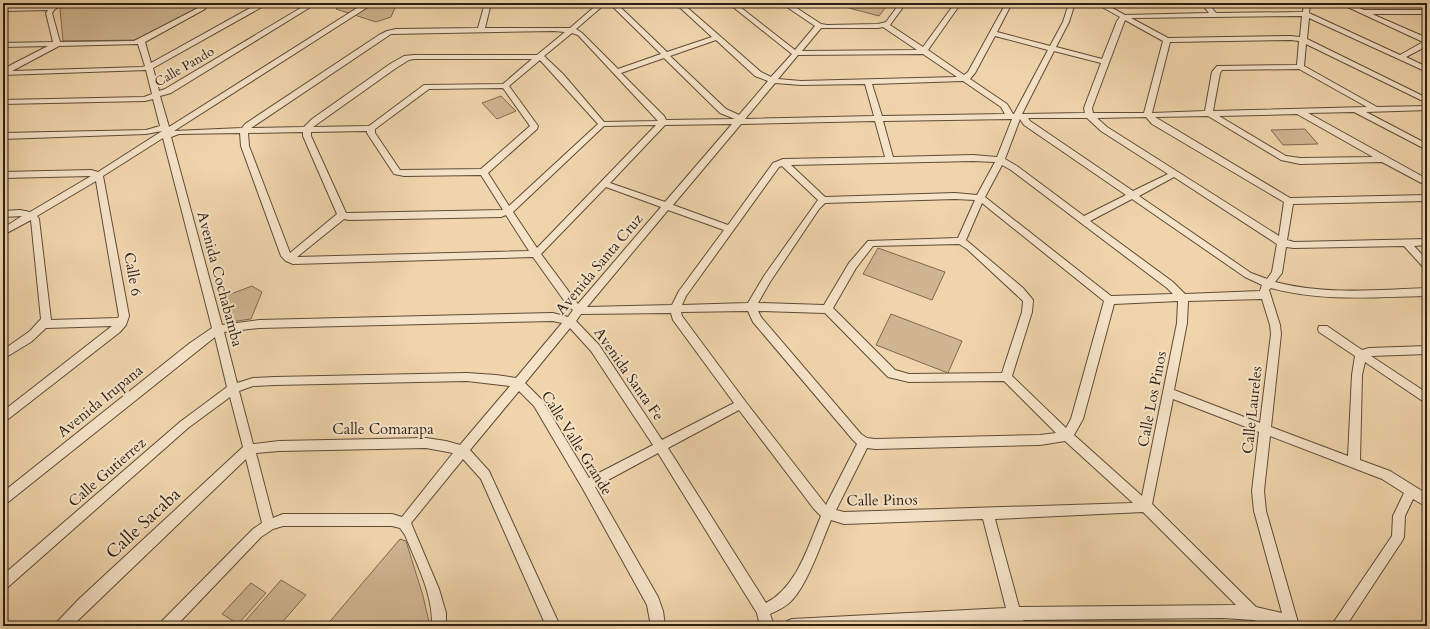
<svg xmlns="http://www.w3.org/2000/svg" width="1430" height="629" font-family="Cardo,serif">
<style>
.green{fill:#cfb591;stroke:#7e6a52}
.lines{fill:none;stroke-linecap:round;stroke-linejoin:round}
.minor-casing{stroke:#5e4c38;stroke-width:2}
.minor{fill:#f5e3c8;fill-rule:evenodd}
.labels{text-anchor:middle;stroke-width:4;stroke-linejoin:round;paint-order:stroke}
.far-street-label{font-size:13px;fill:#2d1f12;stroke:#f5e3c8}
.street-label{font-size:15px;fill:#2d1f12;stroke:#f5e3c8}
.near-street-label{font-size:18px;fill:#2d1f12;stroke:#f5e3c8}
</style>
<rect width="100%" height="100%" fill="#f0d4ab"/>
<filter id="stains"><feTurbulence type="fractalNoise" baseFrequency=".005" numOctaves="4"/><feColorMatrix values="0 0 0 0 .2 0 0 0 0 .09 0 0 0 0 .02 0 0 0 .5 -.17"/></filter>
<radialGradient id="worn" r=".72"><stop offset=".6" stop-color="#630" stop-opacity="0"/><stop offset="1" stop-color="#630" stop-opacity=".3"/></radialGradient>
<g class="green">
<polygon points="72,3 200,3 202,7 141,40 63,41 60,9"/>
<polygon points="340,3 397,3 391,17 376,22 336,9"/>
<polygon points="853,3 889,3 879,16 849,8"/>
<polygon points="501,96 516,111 497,119 482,103"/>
<polygon points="1305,129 1318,144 1283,145 1271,130"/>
<polygon points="878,248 945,272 932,300 863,274"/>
<polygon points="252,286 262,292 251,319 230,322 220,298"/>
<polygon points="891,314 962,341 948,373 876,345"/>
<polygon points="400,539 406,541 423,596 430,626 326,626"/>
<polygon points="281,580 306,595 279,626 241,626"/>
<polygon points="251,583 266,593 238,624 222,614"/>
</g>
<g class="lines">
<g class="minor-casing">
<path id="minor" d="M58,3H66L55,9L52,13L60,42L134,41L200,7L202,3H208L205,9L145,42L151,63L259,3H265L262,7L153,68L159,91L165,89L309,3H317L171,93L160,96L169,127L365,3H388L385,5H371L174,131L242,128L245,124L379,35L387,31L396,29L478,28L485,3H491L485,28H570L599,3H606L576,29L582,33L618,69L661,54L609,3H616L667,52L712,37L675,3H682L761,72L771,77L792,54L728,3H735L795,50L815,26L781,3H789L821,24L827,25L878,24L886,22L900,3H906L890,25L923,47L955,3H961L928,50L964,75L968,72L1006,3H1012L997,32L1050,46L1063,22L1069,3H1075L1069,22L1056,47L1102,59L1117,21L1120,17L1095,3H1103L1125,15L1209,13L1201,3H1208L1216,13L1303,12L1304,3H1310L1309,13L1400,55L1423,42L1339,3H1348L1364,10H1427V14H1372L1427,38V46L1406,57L1427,67V72L1309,18L1307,39L1427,98V103L1306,44L1304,66L1377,107L1427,106V110L1366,112L1427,144V150L1354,112L1308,113L1427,179V186L1382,162L1300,164L1281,160L1208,116L1155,117L1290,198L1427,195V201L1293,204L1287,240L1294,242L1427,239V245L1414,246L1427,260V269L1424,268L1404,246L1294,248L1286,247L1282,273L1275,282C1325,295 1376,290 1427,288V296C1374,297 1322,302 1271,288L1269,290L1280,325L1281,334L1271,427L1348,456L1352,375L1355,356L1319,332L1318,329L1319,326H1327L1362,350L1369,348L1427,346V354L1371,356L1427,393V404L1365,362L1362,375L1360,460L1390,471L1427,494V507L1413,499L1405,516L1404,537L1402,541L1346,626H1331L1392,536L1393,516L1404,493L1382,479L1270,436L1264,491L1266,511L1299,626H1282L1253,620L1223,618L1023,620L1025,626H1011L1010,621L915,626H785L787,621L792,619L1006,608L983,519L844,524L831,520C822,541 808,583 793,599C787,606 779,610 770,614L774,626H760L757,613L747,597L658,453L595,487L658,597L663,611L665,626H651L647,605L583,489L534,406L519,391L470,450L489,471L560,626H546L481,479L463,459L411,523L439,589L446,613V626H432C433,594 417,565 405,535L400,528L392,526H283L273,529L261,537L176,626H160L162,621L253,529L262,523L246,459L72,626H56L58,621L79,599L243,447L230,397L188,428L8,587L3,589V575L180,422L227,387L215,337L7,503L3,504V492L190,343L212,328L163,138L103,176L129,316L126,325L120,332L7,420L3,422V411L112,326L46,328L31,342L3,359V350L30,331L41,319L31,220L3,235V228L22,216L3,217V211L20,210L30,212L91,176L3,178V172L91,170L98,172L162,131L146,134L3,139V133L146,130L160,126L153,99L145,101L3,104V100L144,97L152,94L146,70L3,75V69L48,46L3,47V43L53,42L46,13L48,10L3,11V7L52,6ZM1302,16L1300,37L1291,36L1168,38L1131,18ZM1125,20L1163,41L1144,113H1093L1092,108ZM883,27L917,50L802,51L821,28H878ZM554,31L565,32L537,55H414L404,56L390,64L312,119L304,127L251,128L391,34ZM572,33L578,35L658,121L604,122L563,74L544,56ZM995,36L1048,50L1014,114H1013L1007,104L970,79L975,73ZM716,40L755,76L768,81L739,115L726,109L670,56ZM1291,40L1299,41L1297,65L1217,66L1212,72L1205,111L1152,113L1170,42ZM138,44L145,66L142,67L12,71L59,46ZM1054,51L1101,63L1084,108L1085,113L1022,114ZM923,54L957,77L801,81L778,79L798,55ZM664,58L720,113L735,119L666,120L664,116L621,73ZM414,59H532L503,84L424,85L369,126L313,127L396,68L409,60ZM540,60L598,124L509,206L488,173L537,129L538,126L509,86ZM1299,69L1367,107L1213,111L1220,73L1222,70ZM963,81L1001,107L1005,114L882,116L872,84ZM775,83L801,85L865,84L874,116L745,119ZM503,88L530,126L481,169L400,170L375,133V129L429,89ZM1297,114L1373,157L1300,158L1286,156L1219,116ZM1146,117L1152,124L1284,202L1279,236L1107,127L1097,118ZM1028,118H1087L1101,131L1168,174L1133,191L1030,121ZM1012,119L997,157L973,155L893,157L883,121ZM1020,119L1024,125L1126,195L1084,216L1017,166L1005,159ZM875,121L885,157L783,159L773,163L728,225L673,205L741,124ZM732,124L665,202L610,183L665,125ZM656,125L537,248L513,212L604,126ZM367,131V133L394,174L404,176L481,175L503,210L346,213L311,136V132ZM303,132V136L337,214L290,253L249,146L248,133ZM240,133L241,146L281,256L286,261L293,264L533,257L568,306L573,310L568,317L553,313L259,320L222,325L171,137L179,134ZM973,161L995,162L977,195L955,193L825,197L791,165ZM1002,165L1011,170L1167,288L1173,294L1111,296L985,197ZM782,166L818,200L764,276L748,303L682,305L686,296L779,167ZM1174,177L1277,244L1272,272L1267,279L1251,273L1139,196ZM96,181L119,316L118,318L51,320L39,219L37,216ZM606,187L661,207L578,304L541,254ZM955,199L975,200L958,238L868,241L849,263L824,305L758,303L770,282L819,209L825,203ZM1132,199L1245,277L1262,285L1260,291L1185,294L1173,282L1090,221ZM982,203L1104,301L1071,419L1066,428L1012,376L1032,312L1033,300L1023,288L966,240ZM668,210L724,230L679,291L672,305L587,307ZM506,215L529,251L297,257L344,219L349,220L501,217ZM959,244L967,249L1023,301L1022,312L1002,373L909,374L895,370L833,308L856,268L873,246ZM1262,299L1270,325L1271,334L1260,423L1174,390L1187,323L1188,301ZM1178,301L1177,323L1142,496L1074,435L1083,419L1114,304ZM748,311L753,322L853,440L857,444L826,505L745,401L682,316L681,312ZM758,311L825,313L888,377L909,382L1004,381L1056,433L1040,435L875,439L867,438L861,434L761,317ZM671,313L673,320L734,403L662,440L599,345L576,321L581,314ZM553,321L562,323L516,378L496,375L467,373L275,377L253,378L237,383L224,332L259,328ZM570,328L591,351L653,445L589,478L542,400L525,383ZM467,381L510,386L460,445L446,441L426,438L279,441L253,444L239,391L253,386L275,385ZM1173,399L1259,432L1252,491L1254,511L1282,613L1256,607L1152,504ZM739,410L814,509L821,516C808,546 797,587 766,603L668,448ZM1065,441L1133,503L844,512L836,510L867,448L875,449L1040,445ZM426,448L453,453L402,517L392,514H283L273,518L256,453L279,451ZM1143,512L1236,605L1019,607L995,519Z"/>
</g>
<use href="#minor" class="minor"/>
</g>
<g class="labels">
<g class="far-street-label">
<text transform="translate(184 66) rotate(-30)" y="5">Calle Pando</text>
</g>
<g class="street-label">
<text transform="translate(599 264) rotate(-50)" y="5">Avenida Santa Cruz</text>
<text transform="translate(133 274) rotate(80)" y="5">Calle 6</text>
<text transform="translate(220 279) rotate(75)" y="5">Avenida Cochabamba</text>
<text transform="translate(629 374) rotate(55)" y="5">Avenida Santa Fe</text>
<text transform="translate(1152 399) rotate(-79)" y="5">Calle Los Pinos</text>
<text transform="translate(100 401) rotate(-39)" y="5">Avenida Irupana</text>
<text transform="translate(1252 410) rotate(-84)" y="5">Calle Laureles</text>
<text x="383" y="434">Calle Comarapa</text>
<text transform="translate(577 443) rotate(58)" y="5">Calle Valle Grande</text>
<text transform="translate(107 472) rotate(-41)" y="5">Calle Gutierrez</text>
<text transform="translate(882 500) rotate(-1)" y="5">Calle Pinos</text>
</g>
<g class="near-street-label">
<text transform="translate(143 523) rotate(-43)" y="6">Calle Sacaba</text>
</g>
</g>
<rect width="1430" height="629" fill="none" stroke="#f0d4ab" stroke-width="16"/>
<rect x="4" y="4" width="1422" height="621" fill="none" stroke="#2d1f12" stroke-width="2"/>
<rect x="8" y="8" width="1414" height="613" fill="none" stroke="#2d1f12"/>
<rect width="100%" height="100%" filter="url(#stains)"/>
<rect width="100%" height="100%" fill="url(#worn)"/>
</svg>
